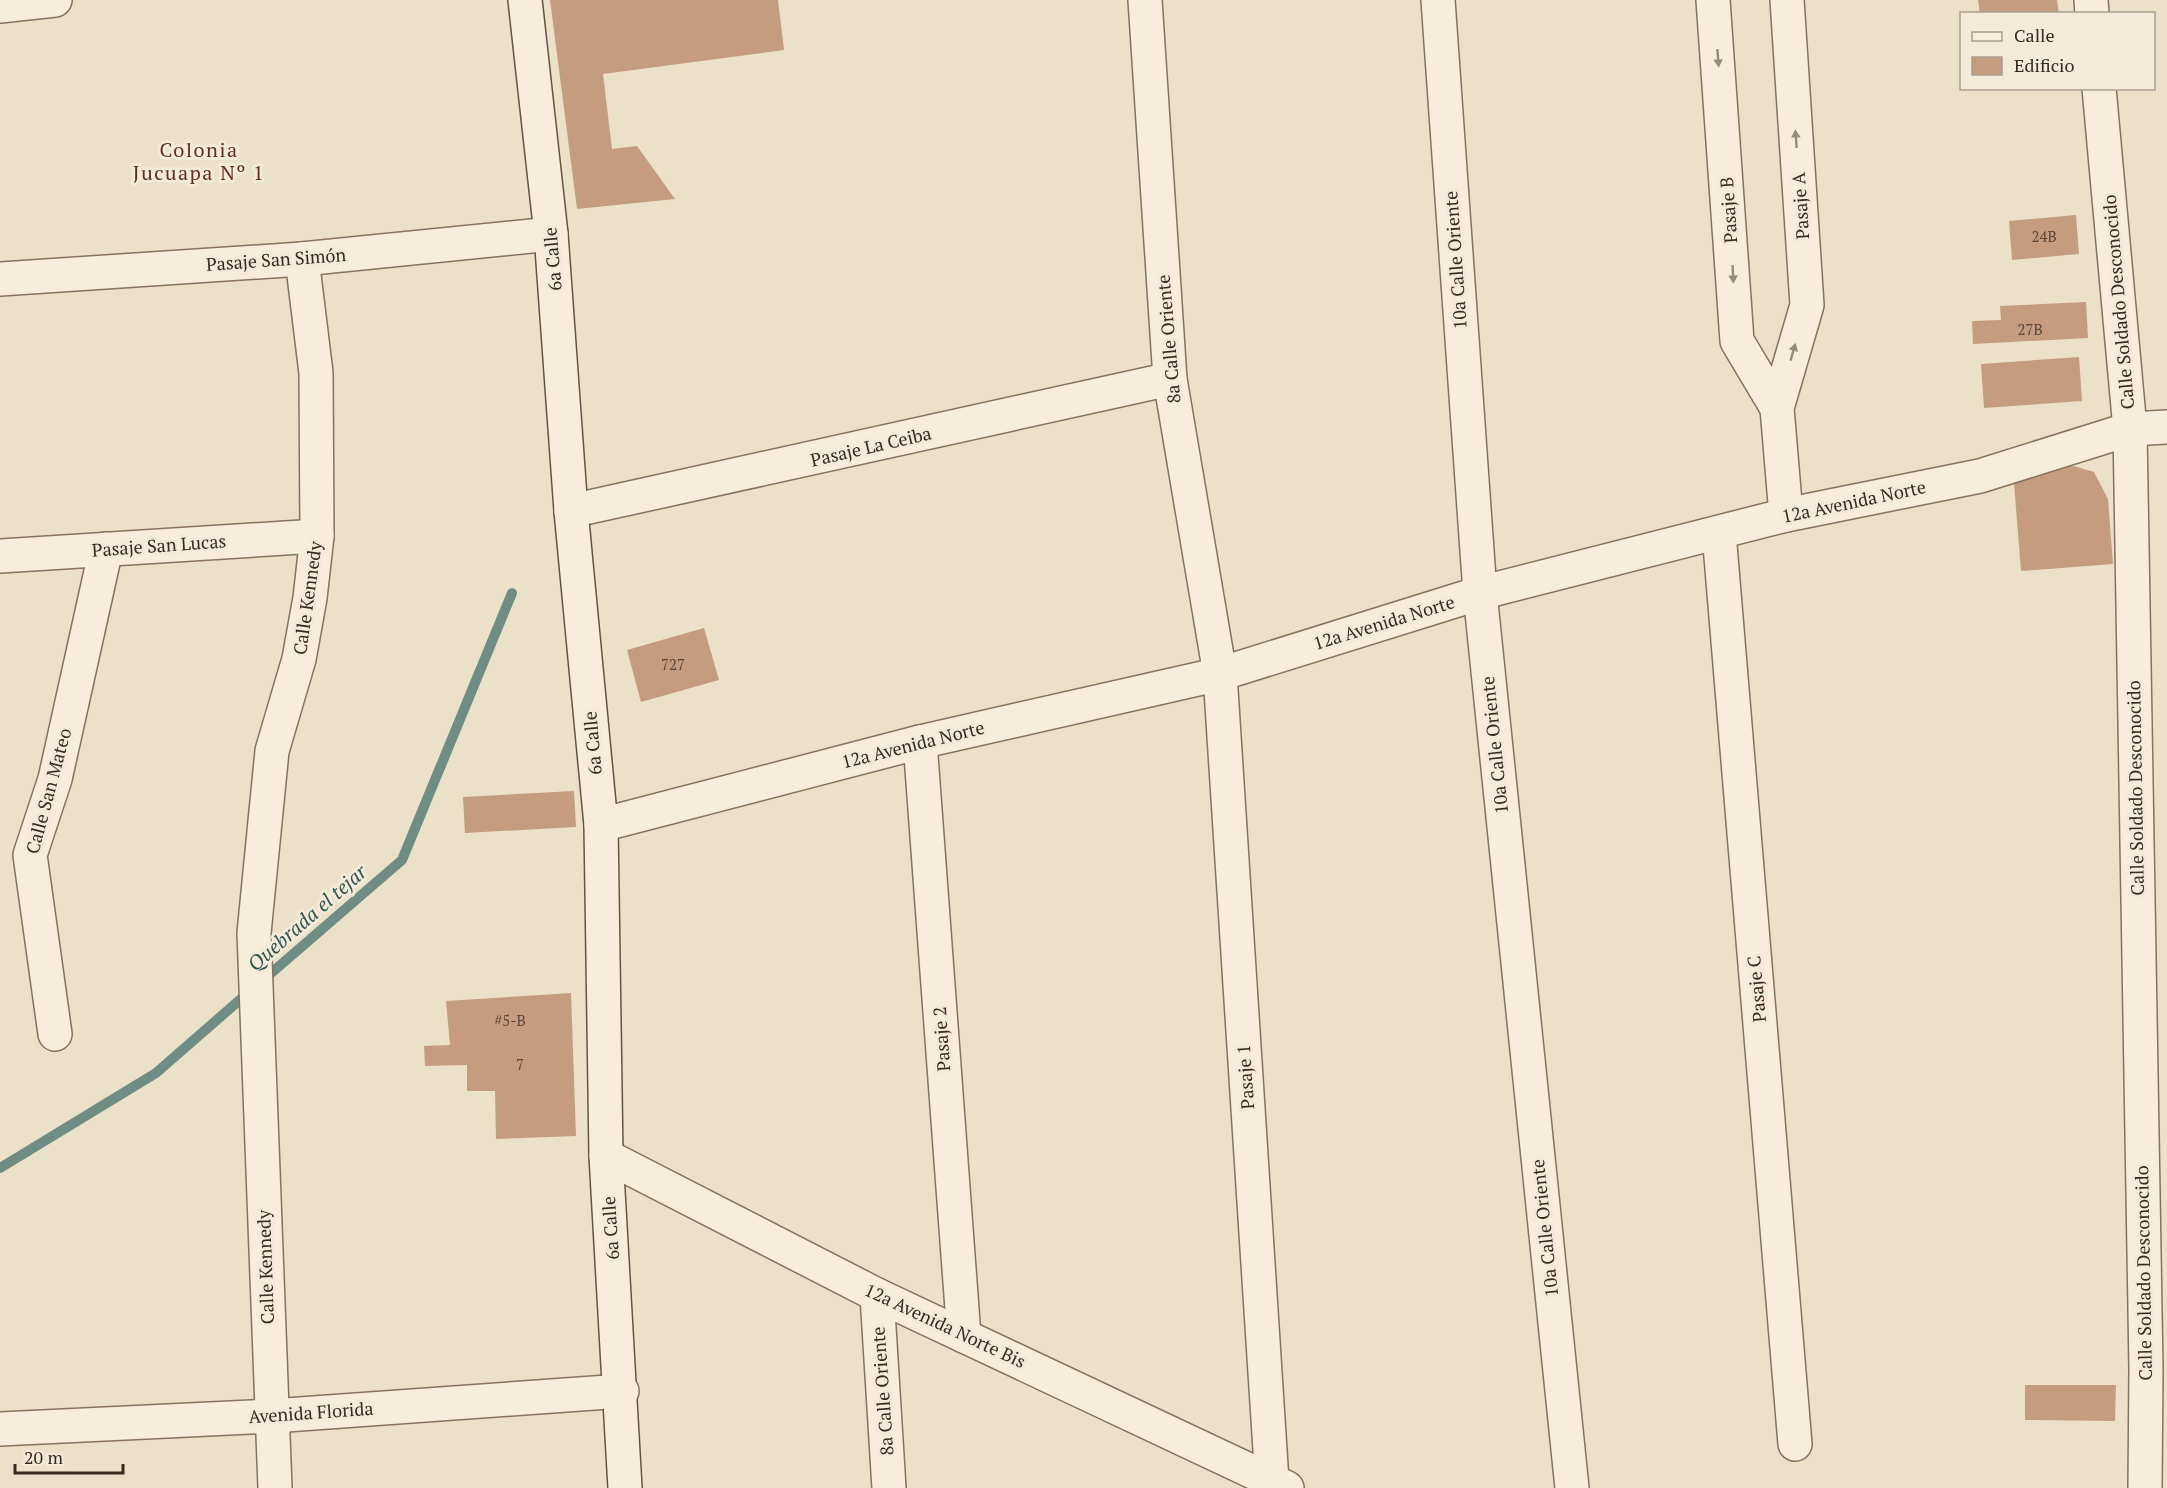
<svg xmlns="http://www.w3.org/2000/svg" width="2167" height="1488" font-family="'PT Serif',serif">
<style>
.lines{fill:none;stroke-linecap:round;stroke-linejoin:round}
.stream{stroke:#708d85;stroke-width:10}
.building{fill:#c69c81}
.street-casing{stroke:#86725e;stroke-width:36}
.secondary-casing{stroke:#685441;stroke-width:36}
.street{stroke:#f6eddb;stroke-width:33}
.secondary{stroke:#f6eddb;stroke-width:33}
.oneway{fill:#968c7e}
.labels{text-anchor:middle;stroke-width:6;stroke-linejoin:round;paint-order:stroke}
.number-label{font-size:15px;fill:#5b4739}
.street-label{font-size:18px;fill:#372b21;stroke:#f3ead7}
.neighbourhood-label{font-size:20px;letter-spacing:1.5px;fill:#602f24;stroke:#f3ead7}
.water-label{font-size:20px;font-style:italic;fill:#315652;stroke:#f3ead7}
</style>
<rect width="100%" height="100%" fill="#ebe0c8"/>
<g class="lines">
<g class="stream">
<polyline points="262,981 402,860 512,593"/>
<polyline points="0,1168 156,1073 250,991"/>
</g>
</g>
<g class="building">
<polygon points="550,0 778,0 784,50 603,74 612,149 637,146 675,199 577,209"/>
<polygon points="1978,0 2057,0 2059,14 1980,14"/>
<polygon points="2076,215 2079,254 2012,260 2009,221"/>
<polygon points="2086,302 2088,338 1973,344 1972,321 2001,320 2000,306"/>
<polygon points="2079,357 2082,401 1984,408 1981,364"/>
<polygon points="2074,466 2094,472 2108,499 2113,564 2021,571 2013,471"/>
<polygon points="704,628 719,680 641,702 627,650"/>
<polygon points="574,791 576,827 465,833 463,797"/>
<polygon points="571,993 576,1136 496,1139 495,1091 467,1091 467,1065 425,1066 424,1046 450,1045 446,1001"/>
<polygon points="2025,1385 2116,1385 2115,1421 2025,1420"/>
</g>
<g class="lines">
<g class="street-casing">
<g id="street">
<polyline points="1145,0 1170,379 1220,674 1272,1481"/>
<polyline points="1438,0 1480,593 1572,1488"/>
<polyline points="1713,0 1737,341 1777,408"/>
<polyline points="2091,0 2092,14"/>
<polyline points="0,6 55,0"/>
<polyline points="2099,88 2130,429 2146,1369 2145,1488"/>
<polyline points="0,279 302,259 551,234"/>
<polyline points="571,511 1170,379"/>
<polyline points="1786,515 1777,408 1807,305 1787,0"/>
<polyline points="1719,533 1795,1444"/>
<polyline points="0,556 317,536"/>
<polyline points="920,742 964,1336"/>
<polyline points="601,825 920,742 1220,674 1480,593 1786,515 1980,476 2130,429 2167,427"/>
<polyline points="55,1034 30,855 55,779 106,549"/>
<polyline points="606,1156 877,1295 1287,1488"/>
<polyline points="877,1295 889,1488"/>
<polyline points="0,1429 272,1416 622,1391"/>
<polyline points="275,1488 254,933 272,751 299,659 310,598 317,536 316,373 302,259"/>
</g>
</g>
<g class="secondary-casing">
<polyline id="secondary" points="525,0 551,234 571,511 601,825 606,1156 625,1488"/>
</g>
<use href="#street" class="street"/>
<use href="#secondary" class="secondary"/>
</g>
<defs><path id="oneway-solid" d="M-6-.8H1V-3.2L6.5 0L1 3.2V.8H-6Z" transform="scale(1.5)"/></defs>
<g class="oneway">
<use href="#oneway-solid" transform="translate(1718 58) rotate(86)"/>
<use href="#oneway-solid" transform="translate(1796 139) rotate(-94)"/>
<use href="#oneway-solid" transform="translate(1733 274) rotate(87)"/>
<use href="#oneway-solid" transform="translate(1793 352) rotate(-74)"/>
</g>
<g class="labels">
<g class="number-label">
<text x="2044" y="242">24B</text>
<text x="2030" y="335">27B</text>
<text x="673" y="670">727</text>
<text x="510" y="1026">#5-B</text>
<text x="520" y="1070">7</text>
</g>
<g class="street-label">
<text transform="translate(1801 206) rotate(-94)" y="6">Pasaje A</text>
<text transform="translate(1729 210) rotate(-94)" y="6">Pasaje B</text>
<text transform="translate(553 259) rotate(-95)" y="6">6a Calle</text>
<text transform="translate(276 260) rotate(-4)" y="6">Pasaje San Simón</text>
<text transform="translate(1456 260) rotate(-94)" y="6">10a Calle Oriente</text>
<text transform="translate(2119 302) rotate(-95)" y="6">Calle Soldado Desconocido</text>
<text transform="translate(1169 339) rotate(-95)" y="6">8a Calle Oriente</text>
<text transform="translate(871 447) rotate(-13)" y="6">Pasaje La Ceiba</text>
<text transform="translate(1854 502) rotate(-12)" y="6">12a Avenida Norte</text>
<text transform="translate(159 546) rotate(-4)" y="6">Pasaje San Lucas</text>
<text transform="translate(308 598) rotate(-82)" y="6">Calle Kennedy</text>
<text transform="translate(1384 623) rotate(-17)" y="6">12a Avenida Norte</text>
<text transform="translate(593 743) rotate(-95)" y="6">6a Calle</text>
<text transform="translate(913 745) rotate(-14)" y="6">12a Avenida Norte</text>
<text transform="translate(1495 745) rotate(-96)" y="6">10a Calle Oriente</text>
<text transform="translate(2136 788) rotate(-91)" y="6">Calle Soldado Desconocido</text>
<text transform="translate(49 791) rotate(-75)" y="6">Calle San Mateo</text>
<text transform="translate(1757 989) rotate(-95)" y="6">Pasaje C</text>
<text transform="translate(942 1039) rotate(-94)" y="6">Pasaje 2</text>
<text transform="translate(1246 1077) rotate(-94)" y="6">Pasaje 1</text>
<text transform="translate(611 1228) rotate(-94)" y="6">6a Calle</text>
<text transform="translate(1545 1228) rotate(-96)" y="6">10a Calle Oriente</text>
<text transform="translate(266 1267) rotate(-92)" y="6">Calle Kennedy</text>
<text transform="translate(2144 1273) rotate(-91)" y="6">Calle Soldado Desconocido</text>
<text transform="translate(945 1326) rotate(25)" y="6">12a Avenida Norte Bis</text>
<text transform="translate(883 1391) rotate(-94)" y="6">8a Calle Oriente</text>
<text transform="translate(311 1413) rotate(-4)" y="6">Avenida Florida</text>
</g>
<g class="neighbourhood-label">
<text x="199" y="157">Colonia<tspan x="199" dy="23">Jucuapa Nº 1</tspan></text>
</g>
<g class="water-label">
<text transform="translate(307 918) rotate(-41)" y="7">Quebrada el tejar</text>
</g>
</g>
<rect x="1960" y="12" width="195" height="78" fill="#f3ead7" stroke="#a89e8e" stroke-width="1.5"/>
<rect x="1972" y="32" width="30" height="9" fill="#f6eddb" stroke="#a89e8e" stroke-width="1.5"/>
<text x="2014" y="42" font-size="18" fill="#372b21">Calle</text>
<rect x="1972" y="57" width="30" height="18" fill="#c69c81" stroke="#a89e8e" stroke-width="1.5"/>
<text x="2014" y="72" font-size="18" fill="#372b21">Edificio</text>
<path d="M15 1464v9h108v-9" fill="none" stroke="#372b21" stroke-width="3"/>
<text x="24" y="1464" font-size="18" fill="#372b21" stroke="#f3ead7" stroke-width="4.5" paint-order="stroke">20 m</text>
</svg>
